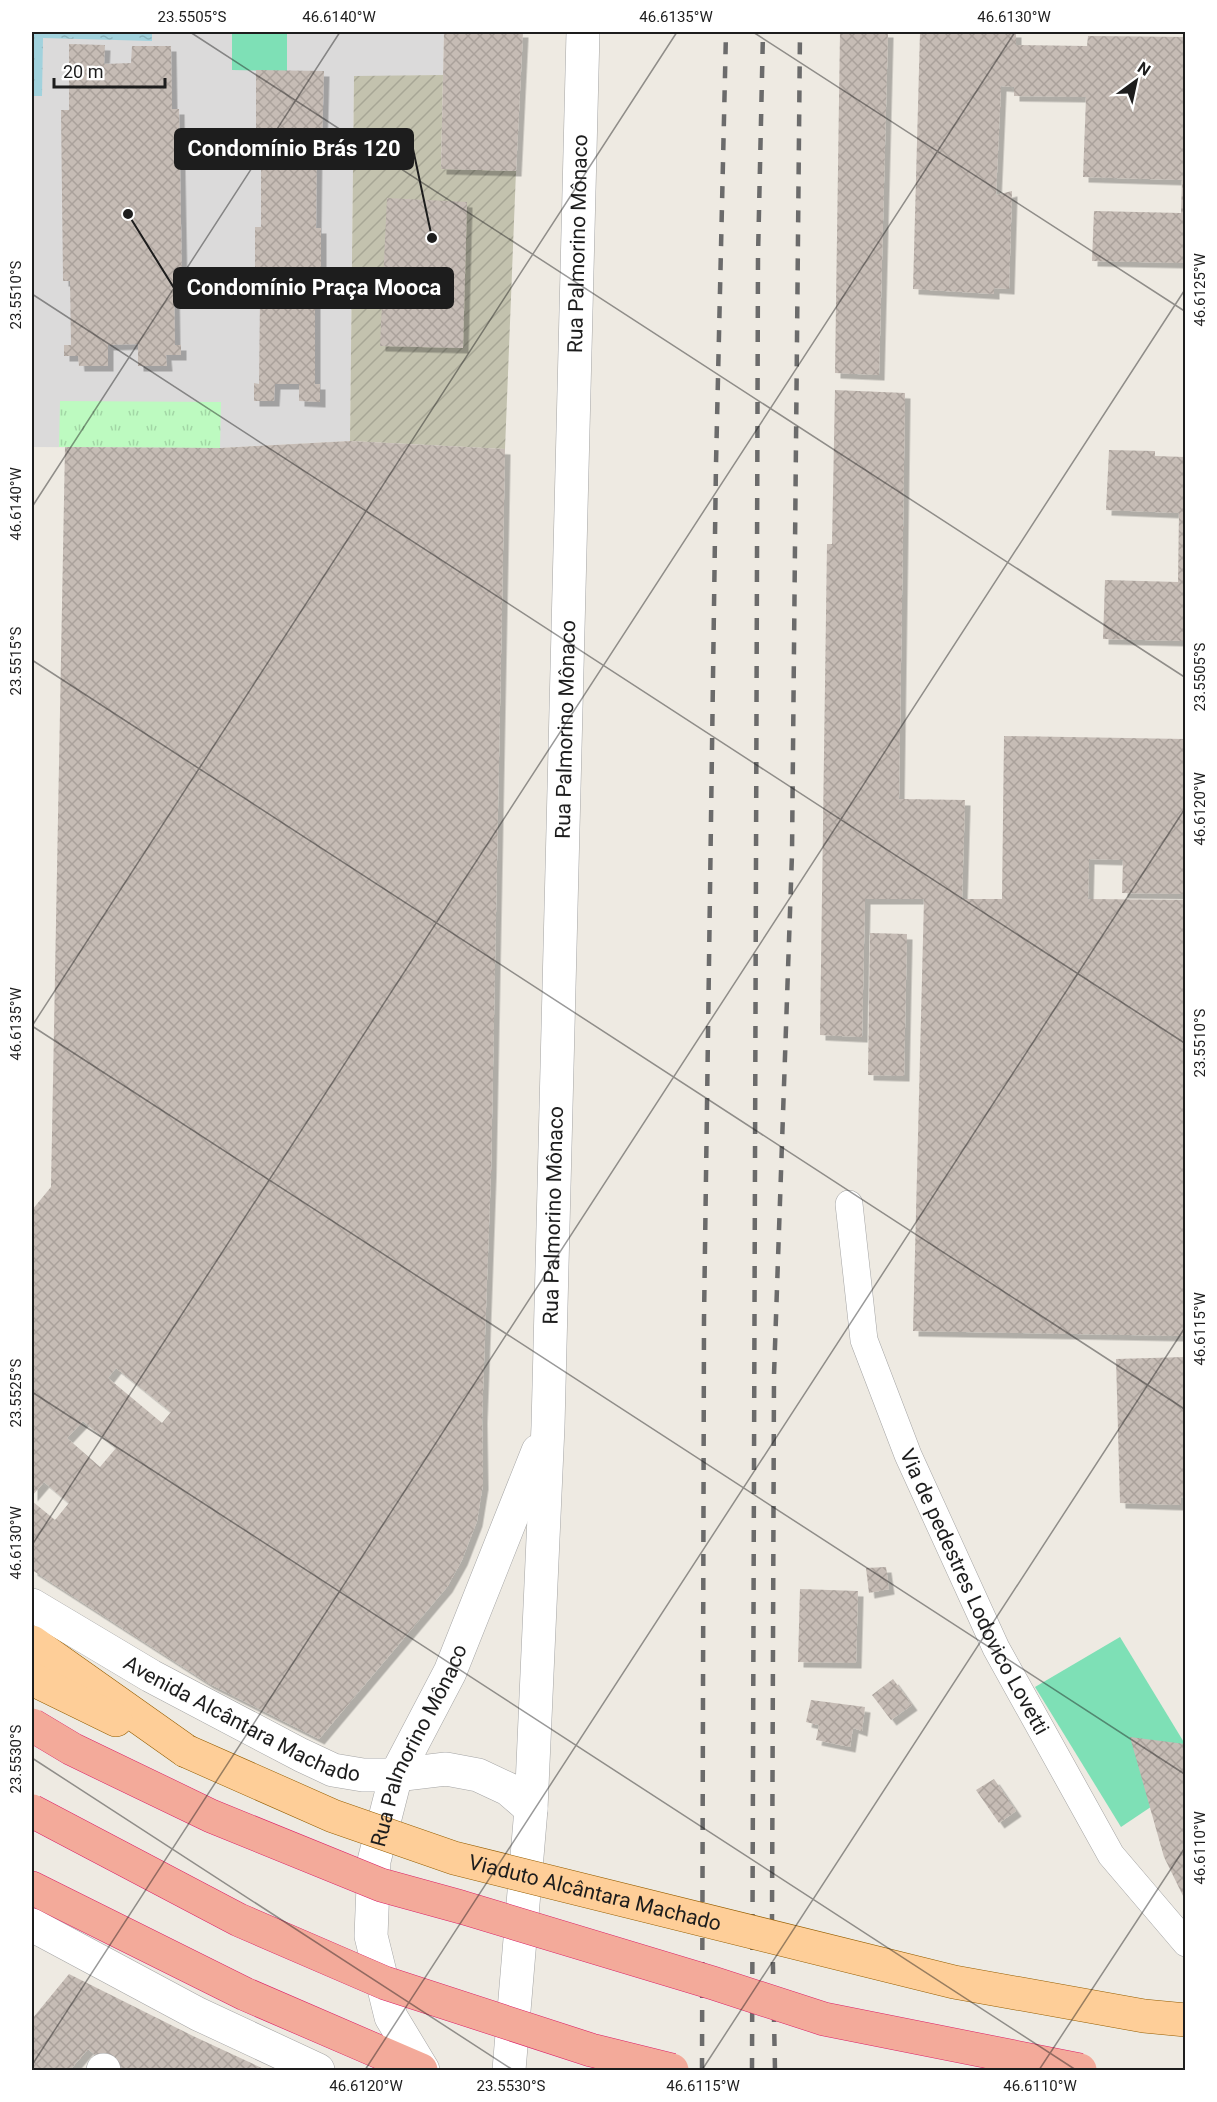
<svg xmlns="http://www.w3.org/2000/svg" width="1217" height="2102" font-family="Roboto,sans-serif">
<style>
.residential{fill:#dbdada}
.construction{fill:url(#construction-furrows)}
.park{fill:url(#park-tufts)}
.pitch{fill:#7ee0b6}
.water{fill:url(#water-ripples)}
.building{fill:url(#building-cross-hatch);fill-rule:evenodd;filter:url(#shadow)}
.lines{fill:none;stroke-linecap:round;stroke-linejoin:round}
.pedestrian-casing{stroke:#a4a4a4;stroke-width:28}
.minor-casing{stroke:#a4a4a4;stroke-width:34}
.tertiary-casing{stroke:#a4a4a4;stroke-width:34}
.primary-casing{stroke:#965e00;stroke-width:34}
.trunk-casing{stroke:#dc2068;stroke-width:34}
.pedestrian{stroke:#fff;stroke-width:27}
.minor{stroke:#fff;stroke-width:33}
.tertiary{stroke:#fff;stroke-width:33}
.primary{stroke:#fece98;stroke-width:33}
.trunk{stroke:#f3aa9a;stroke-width:33}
.rail{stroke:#6b6b6b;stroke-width:4.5;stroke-dasharray:12 12;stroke-linecap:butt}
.primary-bridge-casing{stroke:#965e00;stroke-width:34;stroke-linecap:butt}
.trunk-bridge-casing{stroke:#dc2068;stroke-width:34;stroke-linecap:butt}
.primary-bridge{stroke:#fece98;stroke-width:33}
.trunk-bridge{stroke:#f3aa9a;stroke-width:33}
.ticks{fill:none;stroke:#1d1d1d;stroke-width:1.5;stroke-opacity:0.45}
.labels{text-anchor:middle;stroke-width:5;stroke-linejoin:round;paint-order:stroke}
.street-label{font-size:21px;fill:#1d1d1d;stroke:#fff}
.leader{fill:none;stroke:#1d1d1d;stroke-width:2}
.callout-dot{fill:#1d1d1d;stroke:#fff;stroke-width:2}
.callout{fill:#1d1d1d;stroke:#1d1d1d;stroke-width:2}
.callout-label{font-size:22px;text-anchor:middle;font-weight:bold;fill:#fff}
.neatline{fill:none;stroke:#1d1d1d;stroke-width:2}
.ticks-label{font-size:15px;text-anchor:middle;fill:#1d1d1d}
</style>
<defs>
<pattern id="construction-furrows" width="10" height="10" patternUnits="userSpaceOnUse" patternTransform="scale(1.5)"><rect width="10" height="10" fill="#c3c2ae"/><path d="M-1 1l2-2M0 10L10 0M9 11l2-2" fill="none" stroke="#a7a695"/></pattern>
<pattern id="park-tufts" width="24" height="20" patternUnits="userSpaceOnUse" patternTransform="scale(1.5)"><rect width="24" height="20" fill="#bdfac0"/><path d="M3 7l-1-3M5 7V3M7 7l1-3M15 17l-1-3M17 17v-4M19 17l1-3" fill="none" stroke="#a2d6a5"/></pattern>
<pattern id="water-ripples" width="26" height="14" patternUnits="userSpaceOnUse" patternTransform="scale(1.5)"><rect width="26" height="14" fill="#a1d2dd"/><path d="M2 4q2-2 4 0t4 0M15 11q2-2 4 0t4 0" fill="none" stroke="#8ab4bd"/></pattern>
<pattern id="building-cross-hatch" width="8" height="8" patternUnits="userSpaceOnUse" patternTransform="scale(1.5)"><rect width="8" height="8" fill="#c6bcb5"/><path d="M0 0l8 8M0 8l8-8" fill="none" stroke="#aaa19b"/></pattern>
<filter id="shadow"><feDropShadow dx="5.5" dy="5.5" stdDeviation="0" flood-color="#0004"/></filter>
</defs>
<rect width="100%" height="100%" fill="#eeeae2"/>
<polygon class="residential" points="32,32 444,32 443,75 354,77 350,441 220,448 32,447"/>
<polygon class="construction" points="443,75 441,169 516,171 505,449 350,441 354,76"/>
<polygon class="park" points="60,401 221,402 220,448 59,447"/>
<g class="pitch">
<polygon points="232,32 287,32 287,71 232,70"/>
<polygon points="1120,1637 1185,1744 1185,1784 1121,1827 1035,1687"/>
</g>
<polygon class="water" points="32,32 152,32 152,41 43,38 42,96 32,96"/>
<g class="building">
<polygon points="444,32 523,32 516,171 441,169"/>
<polygon points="840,32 888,32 879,375 835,373"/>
<polygon points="920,32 1016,32 1016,45 1087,46 1088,36 1185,37 1185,263 1092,261 1094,211 1181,213 1182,180 1083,177 1086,97 1014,96 1014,87 1001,86 996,195 1012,191 1009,289 994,288 994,294 913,289"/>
<polygon points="69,44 105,45 104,64 131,63 132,46 171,46 172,109 179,109 182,281 174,281 175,345 181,345 181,355 166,355 167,366 138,366 138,344 108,345 108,366 79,366 78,356 64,356 64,345 71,345 70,281 63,281 61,110 69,110"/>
<polygon points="256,70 324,71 322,141 317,141 316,228 321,228 321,297 315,297 315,384 320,384 320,402 299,401 299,384 275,384 274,401 254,401 254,383 259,384 260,296 255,296 255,227 261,227 261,140 256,140"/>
<polygon points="387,198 467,202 463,348 380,346"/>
<polygon points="835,390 905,393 899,799 965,800 962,899 1002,899 1004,736 1185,739 1185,894 1122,893 1123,860 1089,859 1088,899 1185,900 1185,1336 913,1331 924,899 865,899 862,1037 820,1035 827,544 832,544"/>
<path d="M350,441L505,449L491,1171L482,1418L483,1484L477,1521L462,1560L447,1587L319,1739L208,1683L32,1570V1501L55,1520L69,1503L44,1482L32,1496V1210L51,1187L65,447L220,448ZM116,1368L171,1412L162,1423L108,1378ZM83,1421L116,1448L100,1467L67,1438Z"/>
<polygon points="1109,450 1155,451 1155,456 1185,457 1185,641 1103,639 1105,580 1178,582 1179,513 1106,510"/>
<polygon points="870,933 907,934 904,1076 868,1075"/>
<polygon points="1185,1357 1185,1498 1181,1497 1181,1505 1120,1503 1116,1359"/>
<polygon points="886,1567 889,1589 869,1593 866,1568"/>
<polygon points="800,1589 858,1591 856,1663 798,1662"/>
<polygon points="893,1679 912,1705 891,1720 872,1695"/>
<polygon points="811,1700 865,1707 862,1731 853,1728 850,1747 816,1740 819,1725 806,1722"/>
<polygon points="1130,1737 1185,1744 1185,1900 1164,1857"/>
<polygon points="994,1779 1016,1811 999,1823 976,1790"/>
<polygon points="69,1974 193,2036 266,2070 113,2070 88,2049 70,2070 32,2070 32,2019"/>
</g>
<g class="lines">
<g class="pedestrian-casing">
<g id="pedestrian">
<path id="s1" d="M849,1204L864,1340L908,1455L996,1648L1111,1855L1186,1943"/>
</g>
</g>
<g class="minor-casing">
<polyline id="minor" points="103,2070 104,2070"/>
</g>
<g class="tertiary-casing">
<g id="tertiary">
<path id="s2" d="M32,1605L151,1676L301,1755L333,1770L363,1775H396L446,1769L478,1775L508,1789L531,1809"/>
<polyline points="32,1925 198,2014 318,2070"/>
<path id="s3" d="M423,2070L391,2017L371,1936L374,1861L396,1775L450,1672L538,1451"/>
<path id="s4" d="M509,2070L531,1809L548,1426L583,32"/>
</g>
</g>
<g class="primary-casing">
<g id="primary">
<polyline points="32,1642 186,1751"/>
<polyline points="32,1679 116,1720"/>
</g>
</g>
<g class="trunk-casing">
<polyline id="trunk" points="32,1888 245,1994 421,2070"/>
</g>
<use href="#pedestrian" class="pedestrian"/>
<use href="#minor" class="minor"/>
<use href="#tertiary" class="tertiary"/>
<use href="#primary" class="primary"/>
<use href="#trunk" class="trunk"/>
<g class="rail">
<polyline points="702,2070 704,1319 716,464 726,32"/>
<polyline points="752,2070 758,256 763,32"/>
<polyline points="775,2070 772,1918 774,1375 792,854 800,32"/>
</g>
<g class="primary-bridge-casing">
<g id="primary-bridge">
<path id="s5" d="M186,1751L333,1816L454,1858L954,1982L1144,2016L1186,2020"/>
</g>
</g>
<g class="trunk-bridge-casing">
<g id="trunk-bridge">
<polyline points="32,1725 72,1749 211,1816 381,1885 461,1907 713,1983 824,2019 1080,2070"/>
<polyline points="32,1811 239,1920 385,1983 591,2050 672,2070"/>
</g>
</g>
<use href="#primary-bridge" class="primary-bridge"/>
<use href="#trunk-bridge" class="trunk-bridge"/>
</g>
<path class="ticks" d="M190,32L1186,678M753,32L1186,312M32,294L1186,1044M32,507L340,32M32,660L1186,1410M32,1026L677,32M32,1026L1186,1775M32,1392L1076,2070M32,1545L1015,32M32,1758L513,2070M32,2065L1186,288M365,2070L1186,807M702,2070L1186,1326M1039,2070L1186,1846"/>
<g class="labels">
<g class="street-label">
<text dy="7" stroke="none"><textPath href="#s4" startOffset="1828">Rua Palmorino Mônaco</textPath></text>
<text dy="7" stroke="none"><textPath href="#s4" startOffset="1342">Rua Palmorino Mônaco</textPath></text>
<text dy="7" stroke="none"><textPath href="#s4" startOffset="856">Rua Palmorino Mônaco</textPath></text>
<text dy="7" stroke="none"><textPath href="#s1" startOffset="412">Via de pedestres Lodovico Lovetti</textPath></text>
<text dy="7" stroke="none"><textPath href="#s2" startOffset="240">Avenida Alcântara Machado</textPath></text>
<text dy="7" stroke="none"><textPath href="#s3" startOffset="345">Rua Palmorino Mônaco</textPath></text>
<text dy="7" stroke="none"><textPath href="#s5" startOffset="434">Viaduto Alcântara Machado</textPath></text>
</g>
</g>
<path class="leader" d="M432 238L413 149M128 214L174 288"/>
<g class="callout-dot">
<circle cx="432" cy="238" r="6"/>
<circle cx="128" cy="214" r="6"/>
</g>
<g class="callout">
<rect x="175" y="129" width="238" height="40" rx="6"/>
<rect x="174" y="268" width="279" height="40" rx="6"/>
</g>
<g class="callout-label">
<text x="294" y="156">Condomínio Brás 120</text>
<text x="314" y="295">Condomínio Praça Mooca</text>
</g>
<rect width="1217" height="2102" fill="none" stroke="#ffffff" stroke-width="66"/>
<g transform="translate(1136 81) rotate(33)" stroke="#ffffff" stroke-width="4.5" paint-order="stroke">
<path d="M0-4.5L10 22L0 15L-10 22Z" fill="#1d1d1d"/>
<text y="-9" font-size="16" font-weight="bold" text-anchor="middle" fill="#1d1d1d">N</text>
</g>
<path d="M54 78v9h111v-9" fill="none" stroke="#1d1d1d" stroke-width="3"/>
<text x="63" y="78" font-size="18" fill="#1d1d1d" stroke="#ffffff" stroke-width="4.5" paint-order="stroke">20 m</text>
<rect x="33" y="33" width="1151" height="2036" class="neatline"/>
<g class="ticks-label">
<text x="192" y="22">23.5505°S</text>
<text x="339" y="22">46.6140°W</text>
<text x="676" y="22">46.6135°W</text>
<text x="1014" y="22">46.6130°W</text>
<text transform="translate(1200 290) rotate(-90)" y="5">46.6125°W</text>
<text transform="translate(16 295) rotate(-90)" y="5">23.5510°S</text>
<text transform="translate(16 504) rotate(-90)" y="5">46.6140°W</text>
<text transform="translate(16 661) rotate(-90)" y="5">23.5515°S</text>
<text transform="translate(1200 677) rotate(-90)" y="5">23.5505°S</text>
<text transform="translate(1200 809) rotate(-90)" y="5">46.6120°W</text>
<text transform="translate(16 1024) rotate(-90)" y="5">46.6135°W</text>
<text transform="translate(1200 1043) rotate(-90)" y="5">23.5510°S</text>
<text transform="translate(1200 1329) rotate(-90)" y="5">46.6115°W</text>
<text transform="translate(16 1393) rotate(-90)" y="5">23.5525°S</text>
<text transform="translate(16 1543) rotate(-90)" y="5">46.6130°W</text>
<text transform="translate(16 1759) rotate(-90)" y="5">23.5530°S</text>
<text transform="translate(1200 1848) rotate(-90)" y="5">46.6110°W</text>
<text x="366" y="2091">46.6120°W</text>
<text x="511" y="2091">23.5530°S</text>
<text x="703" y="2091">46.6115°W</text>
<text x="1040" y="2091">46.6110°W</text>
</g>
</svg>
